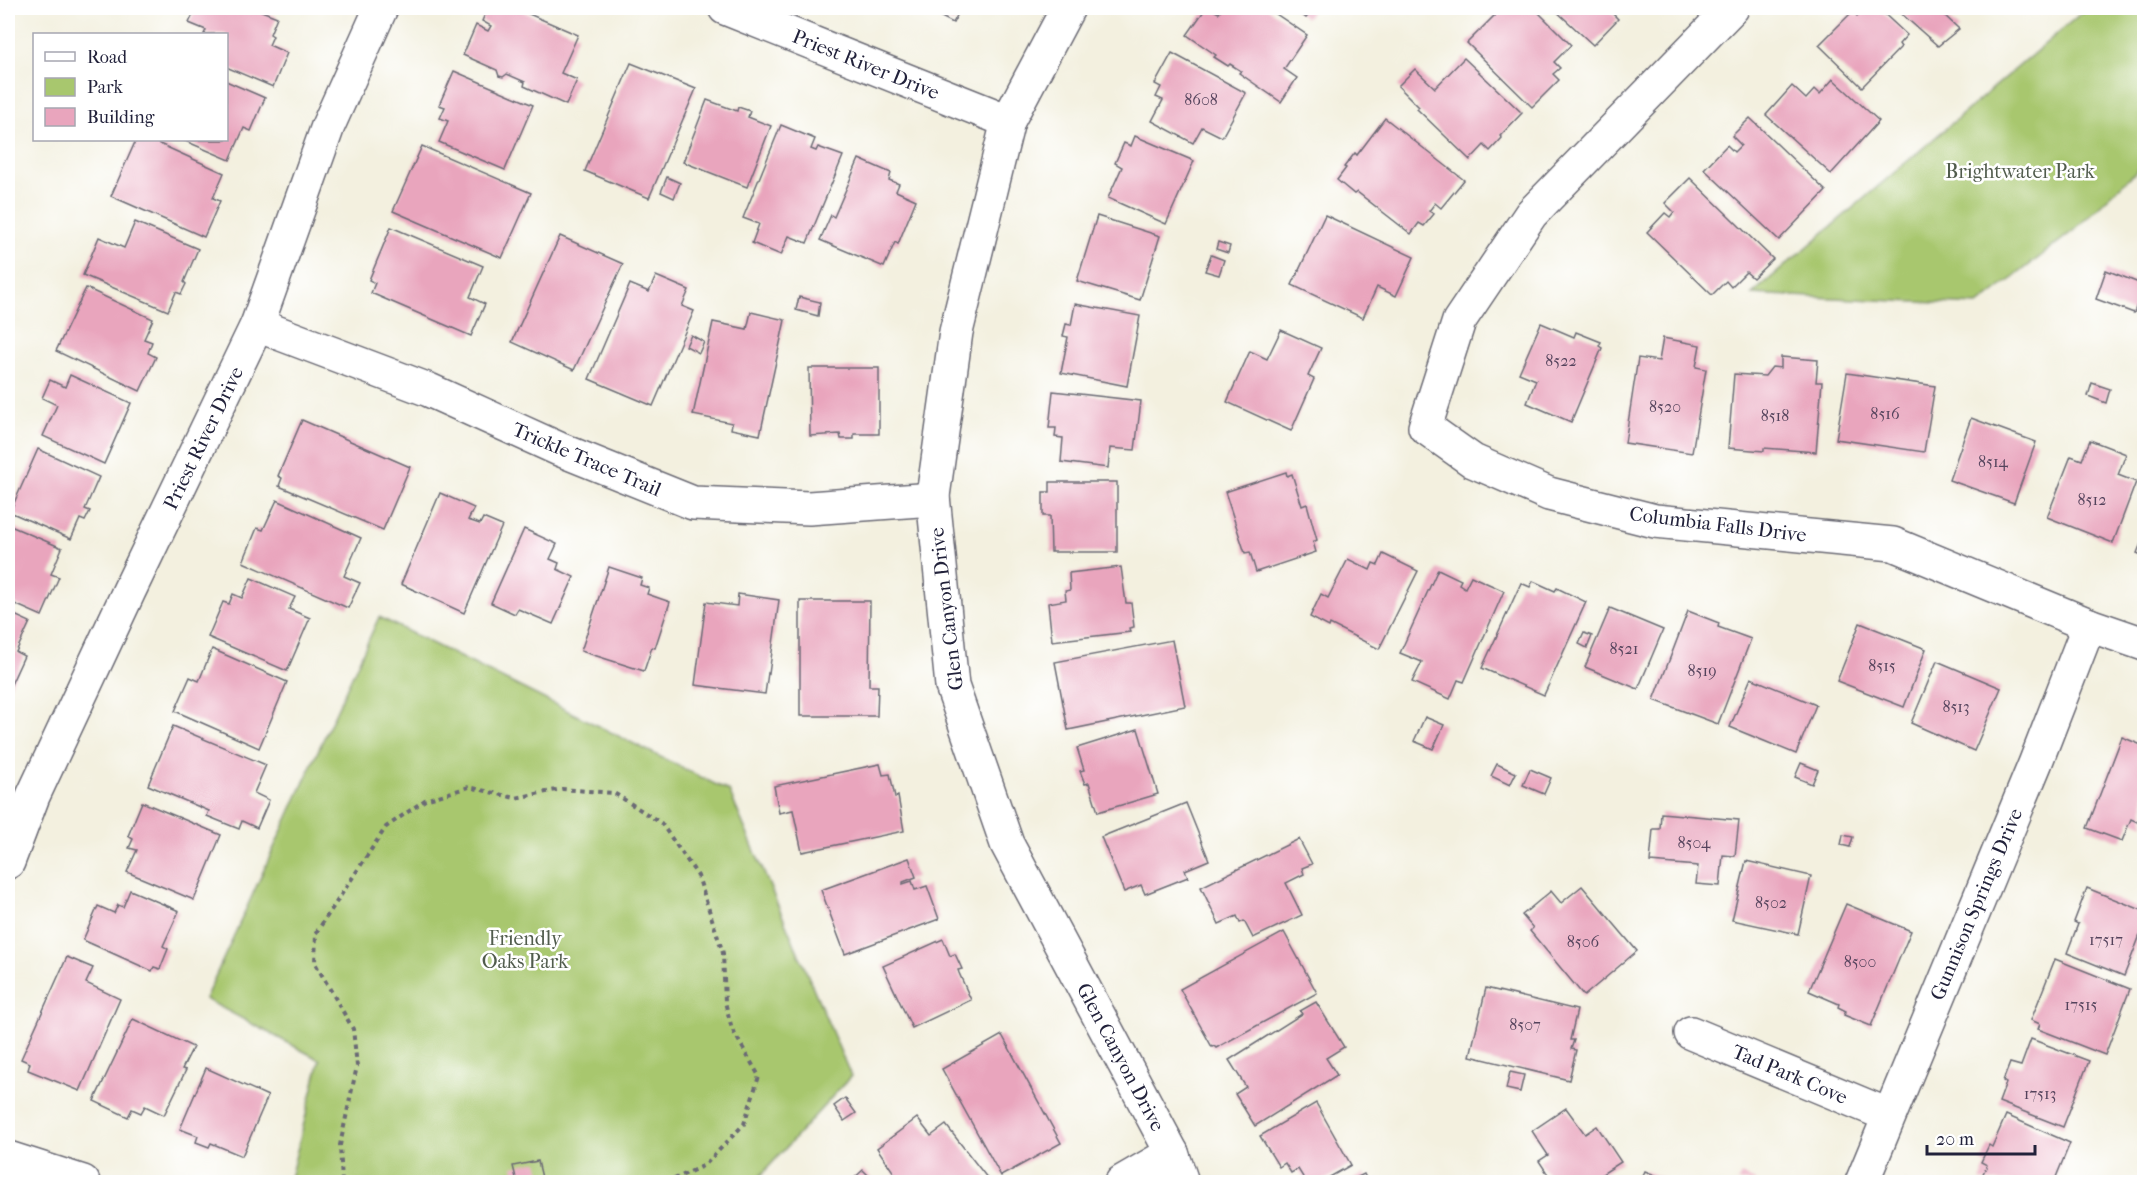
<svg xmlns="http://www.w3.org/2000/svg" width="2152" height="1190" font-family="'IM FELL French Canon',serif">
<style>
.green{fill:#a8c76e;stroke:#657454;stroke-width:1.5}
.building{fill:#e9a5bd}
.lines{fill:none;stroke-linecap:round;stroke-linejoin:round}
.minor-casing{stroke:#6b6a74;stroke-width:36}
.path{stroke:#6b6a74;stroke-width:4;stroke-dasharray:4.5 4.5;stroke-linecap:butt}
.minor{stroke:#fff;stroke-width:33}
.labels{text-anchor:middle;stroke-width:5;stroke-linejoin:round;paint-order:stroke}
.number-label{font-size:16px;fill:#54435c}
.street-label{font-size:20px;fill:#22223b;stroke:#fff}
.park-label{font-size:20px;fill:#515c4d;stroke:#fff}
</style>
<rect width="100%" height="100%" fill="#fff"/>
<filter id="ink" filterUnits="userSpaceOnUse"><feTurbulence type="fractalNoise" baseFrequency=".0167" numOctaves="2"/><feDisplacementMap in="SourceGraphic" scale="12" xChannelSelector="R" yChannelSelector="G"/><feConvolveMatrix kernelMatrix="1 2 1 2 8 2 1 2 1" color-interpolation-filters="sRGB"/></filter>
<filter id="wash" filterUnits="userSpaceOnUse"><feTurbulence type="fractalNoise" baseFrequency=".008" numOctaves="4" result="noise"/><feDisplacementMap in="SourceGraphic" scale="24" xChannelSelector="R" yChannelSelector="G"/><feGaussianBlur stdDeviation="1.35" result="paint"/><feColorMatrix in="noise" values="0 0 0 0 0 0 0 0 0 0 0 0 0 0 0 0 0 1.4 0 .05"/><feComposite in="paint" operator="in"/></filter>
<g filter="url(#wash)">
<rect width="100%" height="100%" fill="#f3f0df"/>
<g class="green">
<polygon points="2087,8 2144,8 2144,164 2073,231 1978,305 1752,294"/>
<polygon points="379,617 729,791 851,1076 755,1182 289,1182 320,1060 205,999"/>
</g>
<g id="blocks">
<g class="building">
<polygon points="196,8 254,8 277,17 270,34 273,36 269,45 287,53 273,87 226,67 226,34 204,34 206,30 189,23"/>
<polygon points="488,8 515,8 578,35 561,73 577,80 566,105 524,86 525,82 507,74 503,77 499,76 497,70 463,55 476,25 488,31 491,26 482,21"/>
<polygon points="924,8 961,8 953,23"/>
<polygon points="1206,8 1209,8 1219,13 1221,10 1218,8 1267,8 1307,35 1284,69 1297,78 1281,102 1239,73 1241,71 1230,64 1228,66 1214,57 1216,55 1187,35"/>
<polygon points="1293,8 1315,8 1306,18"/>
<polygon points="1502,8 1534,8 1571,45 1554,62 1560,68 1553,74 1559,80 1532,107 1467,43"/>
<polygon points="1553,8 1609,8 1608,9 1618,19 1593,45"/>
<polygon points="1865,8 1878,8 1907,35 1899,44 1901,47 1862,87 1819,45 1853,11 1857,16"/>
<polygon points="1895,8 1948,8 1942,13 1959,29 1938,46"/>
<polygon points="1172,53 1246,93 1222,137 1202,127 1193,143 1152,121 1163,100 1156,97 1161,87 1155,84"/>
<polygon points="1464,58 1522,113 1500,136 1502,138 1490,151 1484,145 1470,160 1417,109 1419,107 1398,86 1415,69 1435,88"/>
<polygon points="631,63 696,89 649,198 585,171"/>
<polygon points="454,71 533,105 505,170 439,142 448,121 440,118 445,107 439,105"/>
<polygon points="1833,79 1879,121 1831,174 1766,115 1792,86 1806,99 1815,89 1820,94"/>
<polygon points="226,81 265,98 251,131 244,128 230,160 183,140 226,140"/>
<polygon points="707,100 737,111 738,107 750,111 748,117 771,126 747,187 683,162"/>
<polygon points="1385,118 1464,180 1441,208 1435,203 1429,211 1434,214 1424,226 1419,223 1411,234 1357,192 1354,194 1337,180 1346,168 1344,167 1355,153 1357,155"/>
<polygon points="1750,118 1826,191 1779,240 1704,169 1727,145 1734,152 1741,145 1732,136"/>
<polygon points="781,125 815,139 811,149 816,151 818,147 843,156 807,243 789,236 781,255 752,243 759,224 743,218"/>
<polygon points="1135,136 1194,161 1166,224 1108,198 1122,167 1115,163 1124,143 1131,146"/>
<polygon points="136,140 151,140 224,173 213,198 220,201 204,237 111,196"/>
<polygon points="422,146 531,193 502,258 393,211"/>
<polygon points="859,159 891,173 889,180 899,184 896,191 916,200 898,244 895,242 884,267 820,240 831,215 834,217"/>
<polygon points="667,177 680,183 674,198 661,192"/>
<polygon points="1690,178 1773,259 1753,278 1746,272 1731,287 1726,281 1712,295 1647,232 1665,213 1670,217 1674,212 1665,203"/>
<polygon points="1325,215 1414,257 1396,296 1377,287 1363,318 1292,285"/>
<polygon points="1097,216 1160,236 1140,300 1077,281"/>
<polygon points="135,222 198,249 184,282 186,284 181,294 176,292 168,311 83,275 99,237 124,248"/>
<polygon points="391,227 483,266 470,297 485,304 471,336 371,293 375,283 369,280"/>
<polygon points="560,236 623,264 574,370 512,342"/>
<polygon points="1218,242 1230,246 1228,253 1216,249"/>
<polygon points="1211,255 1224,260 1219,275 1205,271"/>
<polygon points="2106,270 2144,285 2134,313 2096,299"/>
<polygon points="656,276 689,290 682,306 694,311 653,406 589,379 630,284 649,292"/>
<polygon points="86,288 153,319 144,339 152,342 148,353 156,357 140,391 56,351"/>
<polygon points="799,297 820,302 818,316 796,310"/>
<polygon points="1075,304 1140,316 1127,386 1061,373 1068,337 1063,336 1066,324 1071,325"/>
<polygon points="751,312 785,320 760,435 731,429 732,423 693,415 713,322 747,329"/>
<polygon points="1541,323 1574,337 1576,332 1601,342 1599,346 1602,348 1571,422 1527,403 1536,380 1519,373"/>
<polygon points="1281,330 1321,348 1308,376 1314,379 1291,431 1227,402 1250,351 1267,359"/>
<polygon points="691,335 704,342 699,353 686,346"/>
<polygon points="1663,338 1700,345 1696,367 1706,369 1692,453 1625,443 1638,358 1659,361"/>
<polygon points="1781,357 1818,360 1816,382 1822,382 1816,452 1764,448 1764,451 1728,448 1734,374 1765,376 1772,367 1781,368"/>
<polygon points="809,368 879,368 879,434 854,434 854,439 841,439 840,434 810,436"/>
<polygon points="1847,373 1935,386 1924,452 1836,439"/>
<polygon points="70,375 131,403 104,464 43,436 57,405 42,398 50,380 65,387"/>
<polygon points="2092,383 2110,389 2106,403 2088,396"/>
<polygon points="1053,391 1141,401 1135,450 1110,448 1108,468 1061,462 1063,438 1055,437 1056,428 1049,428"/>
<polygon points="1971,418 2036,442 2014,503 1949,480"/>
<polygon points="302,420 410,467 383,530 279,486 282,478 278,476"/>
<polygon points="2090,440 2126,454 2118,475 2136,482 2113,543 2047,517 2071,456 2082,460"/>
<polygon points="38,449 99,477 85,509 90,511 85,521 80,519 71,539 10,512"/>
<polygon points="1286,472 1287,476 1292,474 1302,506 1307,504 1317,540 1313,542 1316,552 1256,572 1250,552 1245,553 1225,492"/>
<polygon points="1050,482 1117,482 1117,552 1051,552 1050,516 1043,516 1043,492 1050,492"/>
<polygon points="440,493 474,508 468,520 480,524 483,518 502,526 464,613 401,584"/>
<polygon points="277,500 361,538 344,576 360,583 348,608 243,562 257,528 263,530"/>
<polygon points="8,525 62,548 51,574 59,577 42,616 8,601"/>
<polygon points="524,529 557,544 550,559 559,563 557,569 574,577 553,624 518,609 515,614 491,603"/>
<polygon points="2144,536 2144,556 2137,553"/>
<polygon points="1383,554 1418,571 1379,649 1330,624 1329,627 1310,617 1321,594 1328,598 1348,559 1370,570 1373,563 1378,565"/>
<polygon points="609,567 642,578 640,585 649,588 647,594 670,602 655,648 652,647 644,671 581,651"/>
<polygon points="1121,567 1126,603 1131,603 1134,627 1129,628 1130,632 1052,641 1048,603 1066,600 1065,591 1070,590 1069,573"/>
<polygon points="1438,569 1461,580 1459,584 1465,588 1471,576 1504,591 1464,682 1458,680 1450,699 1412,682 1422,662 1400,653"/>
<polygon points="251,578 295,597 289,609 310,618 287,671 208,637 223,602 229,604 233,594 242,598"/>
<polygon points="1533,581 1555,591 1557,588 1586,602 1544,695 1482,668 1521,583 1530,587"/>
<polygon points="738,594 779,600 769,674 768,673 765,694 695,685 706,602 737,606"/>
<polygon points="800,601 870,601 869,686 878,686 877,716 800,716"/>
<polygon points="1610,608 1663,630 1638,689 1585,667"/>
<polygon points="1688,611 1719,623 1718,627 1751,639 1718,724 1654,700"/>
<polygon points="8,612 30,622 16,652 24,656 8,691"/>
<polygon points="1860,623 1926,649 1904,707 1837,681"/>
<polygon points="1584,633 1592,636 1587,648 1579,644"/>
<polygon points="1172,640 1185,706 1068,730 1055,662"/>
<polygon points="212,649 287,682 259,748 175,711 190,677 199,681"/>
<polygon points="1937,661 2001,688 1974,751 1911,723"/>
<polygon points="1751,678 1816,705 1796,754 1730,727"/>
<polygon points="1425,717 1444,725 1433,749 1414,741"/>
<polygon points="173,726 266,765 254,793 269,800 257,828 242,821 239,829 207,816 209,811 148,785"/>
<polygon points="1138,729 1158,794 1098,812 1089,783 1085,784 1080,771 1084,770 1077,748"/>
<polygon points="2122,737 2144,746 2144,825 2131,819 2122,841 2087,828"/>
<polygon points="1801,763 1818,770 1812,784 1795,777"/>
<polygon points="880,764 883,775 890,774 895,797 898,796 904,831 802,852 793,810 779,813 774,786"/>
<polygon points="1497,764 1516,773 1510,785 1491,776"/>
<polygon points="1530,769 1551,778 1544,794 1523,785"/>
<polygon points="142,802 221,835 194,900 127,872 137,850 129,848 133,839 128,836"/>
<polygon points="1186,803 1209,860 1185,870 1188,877 1145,894 1141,885 1124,892 1101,837"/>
<polygon points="1661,813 1739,820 1735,856 1723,855 1720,886 1696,884 1698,866 1650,862 1653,829 1660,829"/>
<polygon points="1843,835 1853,837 1850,847 1841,845"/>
<polygon points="1299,839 1312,864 1302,868 1304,874 1286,883 1302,915 1253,938 1244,921 1240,923 1237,916 1219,924 1201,887"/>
<polygon points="909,858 916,877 903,882 903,884 912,881 915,890 927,886 939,919 845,954 821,890"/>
<polygon points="1746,861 1811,876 1798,934 1732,920"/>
<polygon points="1582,886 1637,951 1584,996 1530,931 1533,928 1522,915 1551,891 1561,903"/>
<polygon points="2087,888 2144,911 2144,925 2124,976 2067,953 2078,924 2074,922"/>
<polygon points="130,890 179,911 163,946 168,949 160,969 154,967 152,971 83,940 98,906 114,913 118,905 123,907"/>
<polygon points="1846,904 1911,931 1871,1026 1844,1015 1846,1011 1838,1007 1839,1004 1809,991"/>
<polygon points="1284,932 1317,993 1216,1048 1214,1046 1212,1047 1180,989"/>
<polygon points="943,939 950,956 955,954 962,969 958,970 959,973 971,1000 912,1028 883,966"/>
<polygon points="67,957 93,968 86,983 120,999 80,1091 28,1070 30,1063 21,1059"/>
<polygon points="2055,959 2130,989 2105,1055 2038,1029 2040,1024 2031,1020"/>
<polygon points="1486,988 1577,1010 1570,1040 1574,1040 1571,1049 1576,1050 1569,1080 1470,1056"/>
<polygon points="1316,1002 1344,1047 1326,1058 1337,1075 1255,1126 1235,1094 1246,1087 1229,1060 1302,1014 1300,1011"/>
<polygon points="133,1019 193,1047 182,1069 186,1070 164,1115 145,1106 141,1113 132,1109 128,1117 94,1101"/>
<polygon points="1002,1035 1061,1143 1001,1176 942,1069"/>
<polygon points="2031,1039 2089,1061 2063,1127 1999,1102 2006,1083 2003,1081 2010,1063 2021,1066"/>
<polygon points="206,1068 268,1096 242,1156 211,1143 209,1147 196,1142 198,1136 180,1129"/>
<polygon points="1510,1072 1524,1075 1520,1092 1506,1089"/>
<polygon points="845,1098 856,1113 844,1121 834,1106"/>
<polygon points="1316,1103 1351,1165 1321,1182 1306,1182 1298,1169 1291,1173 1285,1163 1279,1167 1260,1136"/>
<polygon points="1566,1108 1585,1134 1597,1126 1621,1162 1590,1182 1553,1182 1539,1161 1548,1155 1532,1131"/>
<polygon points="2006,1115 2070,1143 2054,1182 1987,1182 1980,1180 1987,1165 1981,1162 1989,1145 1992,1147"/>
<polygon points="917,1118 931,1136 946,1125 988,1179 983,1182 900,1182 877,1148"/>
<polygon points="538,1161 543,1182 517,1182 513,1166"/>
<polygon points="863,1170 875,1182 850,1182"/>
<polygon points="1645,1171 1672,1182 1640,1182"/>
<polygon points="1364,1174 1368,1182 1348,1182"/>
<polygon points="1741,1175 1758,1182 1737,1182"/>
</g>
</g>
</g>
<g filter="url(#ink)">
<use href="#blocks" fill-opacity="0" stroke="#6b6a74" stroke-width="1.5"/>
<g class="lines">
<g class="minor-casing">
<g id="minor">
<polyline points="725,8 1008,121"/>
<polyline points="1068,8 1008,121 956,332 933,496 952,686 1007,844 1172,1153 1182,1182"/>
<polyline points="1732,8 1531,214 1459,321 1425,427 1473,461 1549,494 1655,521 1893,544 2089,625 2144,644"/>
<polyline points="257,325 429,390 559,449 693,503 809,508 919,500 933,496"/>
<polyline points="8,862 33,796 129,591 257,325 328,126 381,8"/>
<polyline points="1691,1033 1888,1115"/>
<polyline points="8,1158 83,1182"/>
<polyline points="1122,1182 1172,1153"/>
<polyline points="1862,1182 2035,764 2089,625"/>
</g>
</g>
<polyline class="path" points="342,1182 340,1145 357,1066 353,1029 315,963 316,933 386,827 425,800 469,787 515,798 562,789 614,793 661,823 698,876 723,953 725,1002 732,1029 759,1076 744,1124 705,1165 668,1182"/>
<use href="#minor" class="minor"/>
</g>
</g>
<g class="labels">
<g class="number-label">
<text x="1201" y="105">8608</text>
<text x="1561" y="366">8522</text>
<text x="1665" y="412">8520</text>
<text x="1885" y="419">8516</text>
<text x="1775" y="421">8518</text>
<text x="1993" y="467">8514</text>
<text x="2092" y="505">8512</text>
<text x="1624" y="654">8521</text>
<text x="1882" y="671">8515</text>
<text x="1702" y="676">8519</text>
<text x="1956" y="712">8513</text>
<text x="1694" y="848">8504</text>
<text x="1771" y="908">8502</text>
<text x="2106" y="945">17517</text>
<text x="1583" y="947">8506</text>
<text x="1860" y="967">8500</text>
<text x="2081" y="1010">17515</text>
<text x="1525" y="1030">8507</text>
<text x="2040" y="1099">17513</text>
</g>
<g class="street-label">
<text transform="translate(866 64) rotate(22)" y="7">Priest River Drive</text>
<text transform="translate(203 438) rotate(-64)" y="7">Priest River Drive</text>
<text transform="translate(587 459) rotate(23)" y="7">Trickle Trace Trail</text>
<text transform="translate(1718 524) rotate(7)" y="7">Columbia Falls Drive</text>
<text transform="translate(946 609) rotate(-97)" y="7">Glen Canyon Drive</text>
<text transform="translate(1976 904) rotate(-67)" y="7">Gunnison Springs Drive</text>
<text transform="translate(1121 1057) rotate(62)" y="7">Glen Canyon Drive</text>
<text transform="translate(1790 1074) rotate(23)" y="7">Tad Park Cove</text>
</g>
<g class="park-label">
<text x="2020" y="178">Brightwater Park</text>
<text x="525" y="945">Friendly<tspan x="525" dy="23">Oaks Park</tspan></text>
</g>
</g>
<rect width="2152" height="1190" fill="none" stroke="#fff" stroke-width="30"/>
<rect x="33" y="33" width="195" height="108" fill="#ffffff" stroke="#a7a7b1" stroke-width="1.5"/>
<rect x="45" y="52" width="30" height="9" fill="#ffffff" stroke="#a7a7b1" stroke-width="1.5"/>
<text x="87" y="63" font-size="18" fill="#22223b">Road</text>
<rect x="45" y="78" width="30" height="18" fill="#a8c76e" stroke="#a7a7b1" stroke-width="1.5"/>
<text x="87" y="93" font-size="18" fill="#22223b">Park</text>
<rect x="45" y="108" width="30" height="18" fill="#e9a5bd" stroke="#a7a7b1" stroke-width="1.5"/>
<text x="87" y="123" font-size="18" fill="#22223b">Building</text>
<path d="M1927 1145v9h108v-9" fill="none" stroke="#22223b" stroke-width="3"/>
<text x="1936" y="1145" font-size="18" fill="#22223b" stroke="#ffffff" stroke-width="4.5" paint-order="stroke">20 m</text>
</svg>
